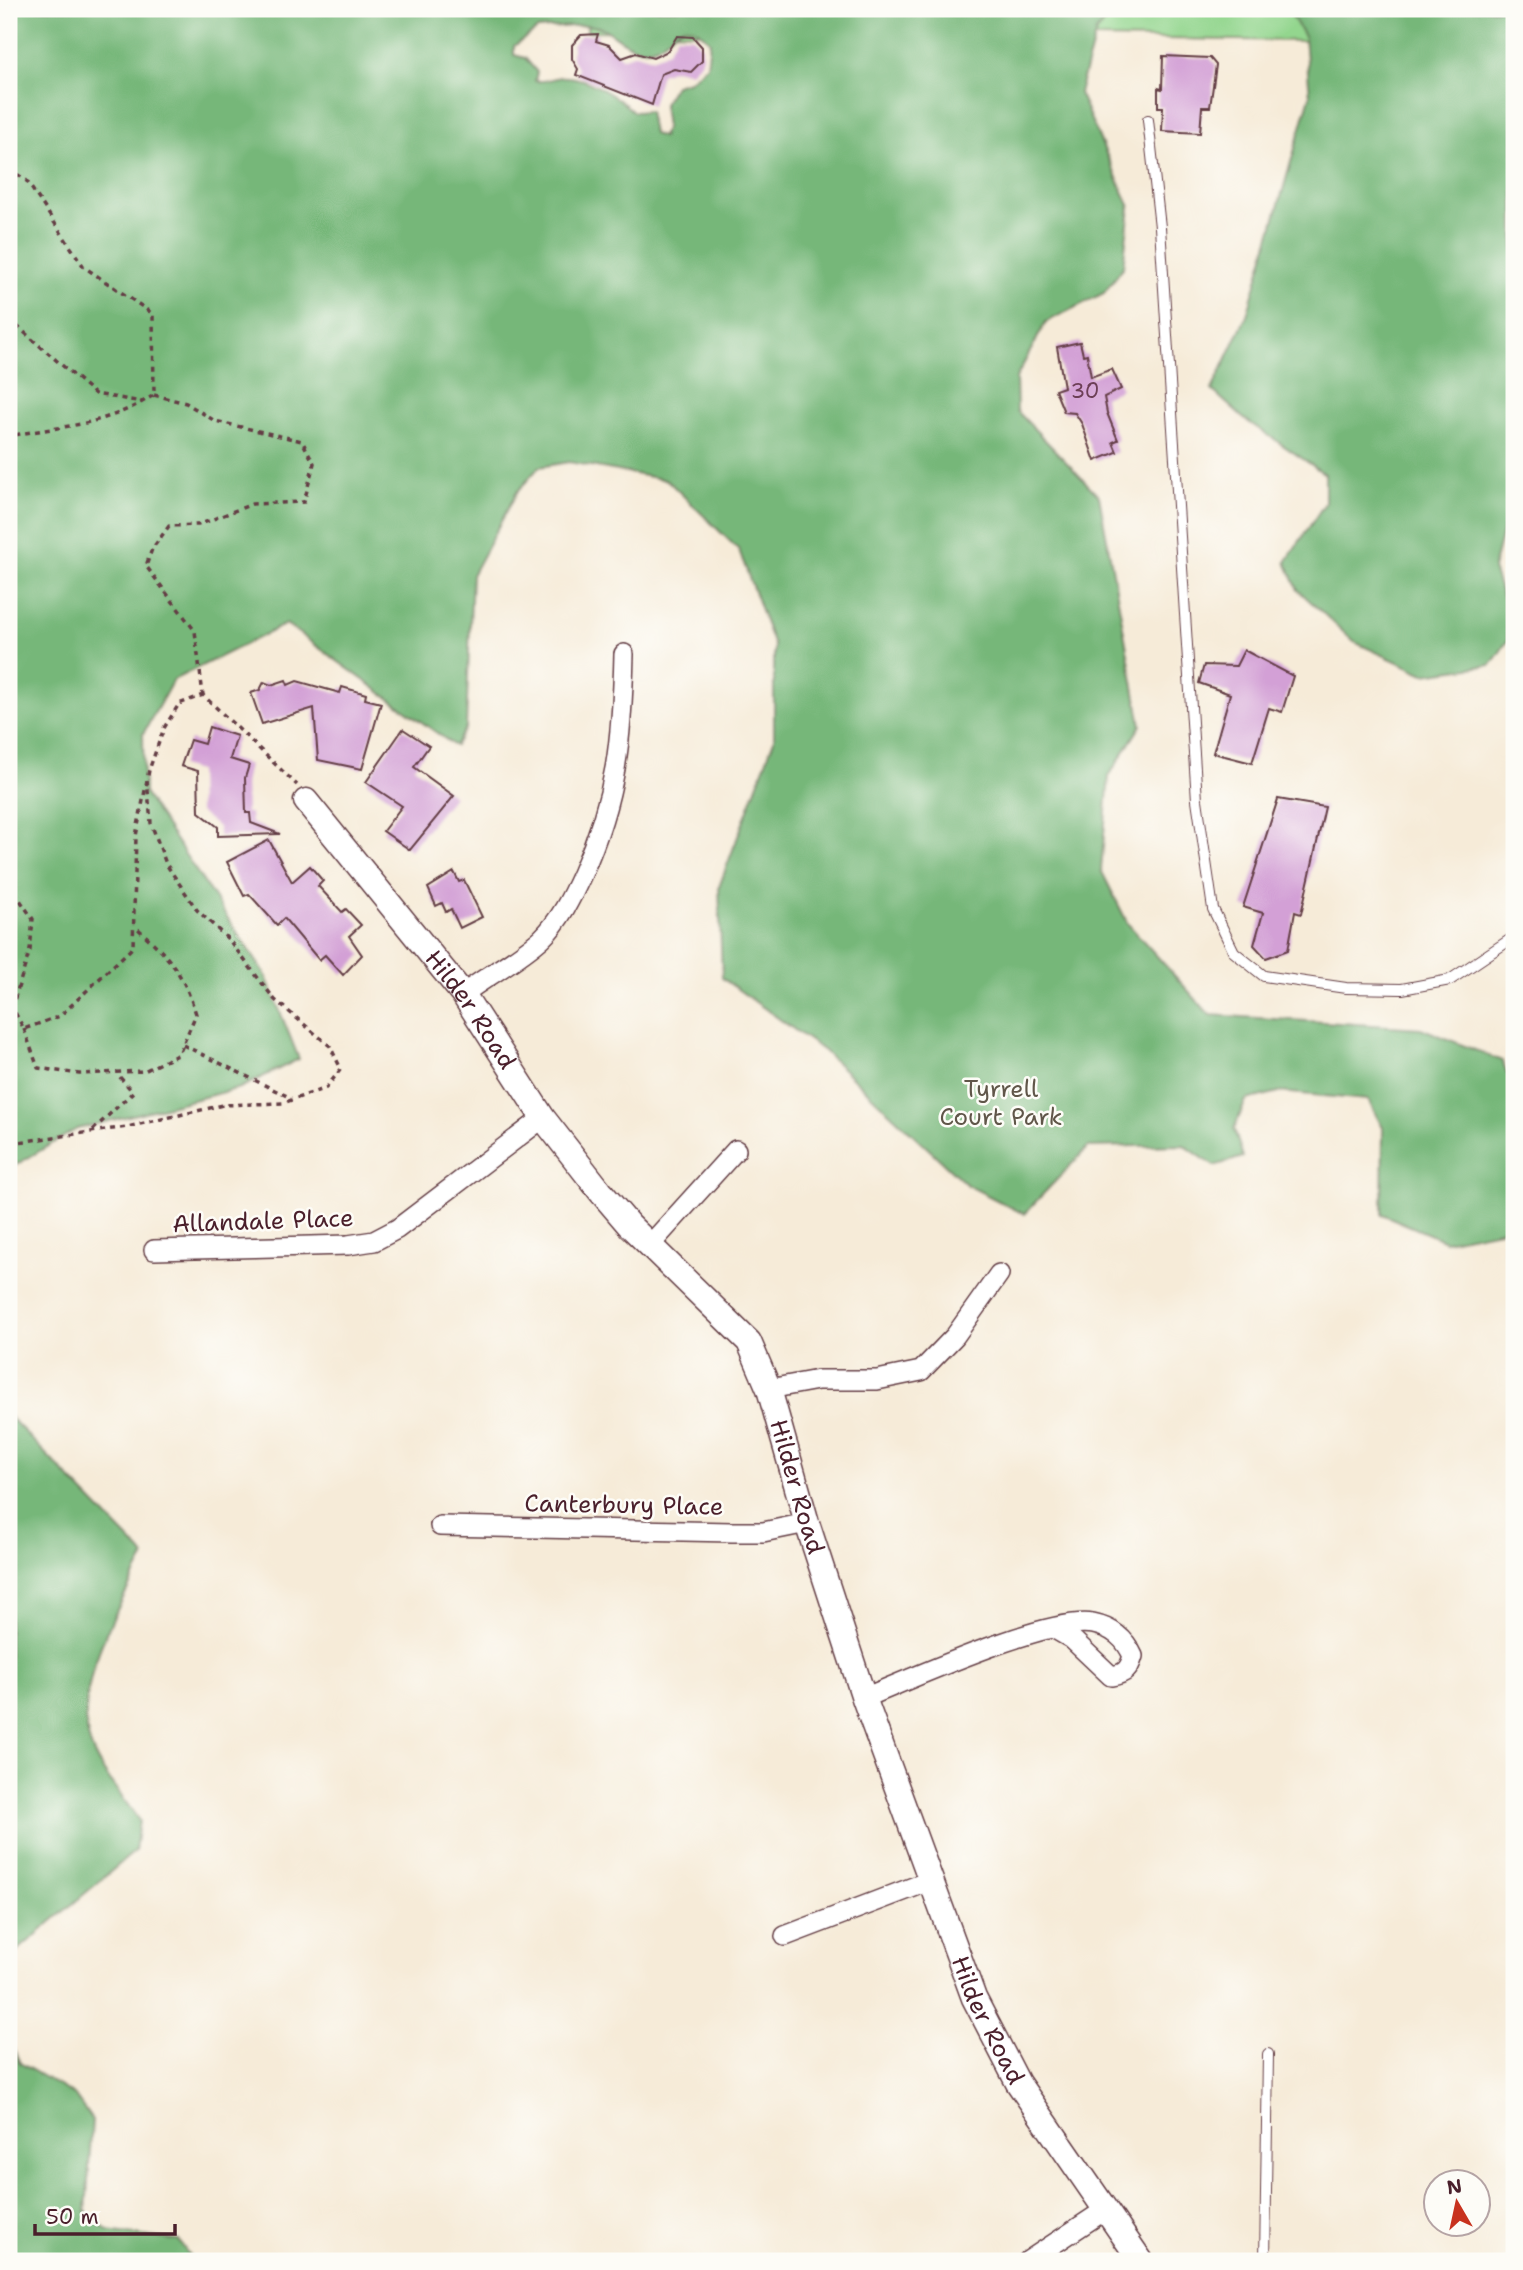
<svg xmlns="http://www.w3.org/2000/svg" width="1523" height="2270" font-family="'Shantell Sans',sans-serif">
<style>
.green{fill:#93d68e;stroke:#6e7a5c;stroke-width:2}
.forest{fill:#76b779;stroke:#606b52;stroke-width:2;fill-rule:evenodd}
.building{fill:#d3a0d6}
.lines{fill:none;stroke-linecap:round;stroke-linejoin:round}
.service-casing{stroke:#643e45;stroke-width:12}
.minor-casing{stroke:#643e45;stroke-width:22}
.tertiary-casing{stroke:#643e45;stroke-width:27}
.path{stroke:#643e45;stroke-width:3.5;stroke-dasharray:5 5;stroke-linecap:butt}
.service{stroke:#fff;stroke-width:10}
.minor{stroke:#fff;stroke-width:19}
.tertiary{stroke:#fff;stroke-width:24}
.labels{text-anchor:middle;stroke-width:5;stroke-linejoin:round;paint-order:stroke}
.number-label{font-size:21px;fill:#6c3f56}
.street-label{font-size:24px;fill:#4a1f2b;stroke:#fdfcf7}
.park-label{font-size:24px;fill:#605649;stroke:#fdfcf7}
</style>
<rect width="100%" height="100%" fill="#fdfcf7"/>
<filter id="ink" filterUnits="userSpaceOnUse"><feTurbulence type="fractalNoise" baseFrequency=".0143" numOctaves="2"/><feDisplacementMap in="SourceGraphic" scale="14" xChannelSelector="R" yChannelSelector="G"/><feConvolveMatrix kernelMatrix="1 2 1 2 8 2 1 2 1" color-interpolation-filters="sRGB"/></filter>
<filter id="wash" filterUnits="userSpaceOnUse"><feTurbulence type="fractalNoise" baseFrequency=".00686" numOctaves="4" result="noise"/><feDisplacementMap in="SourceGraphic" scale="28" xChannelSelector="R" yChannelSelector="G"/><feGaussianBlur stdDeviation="1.57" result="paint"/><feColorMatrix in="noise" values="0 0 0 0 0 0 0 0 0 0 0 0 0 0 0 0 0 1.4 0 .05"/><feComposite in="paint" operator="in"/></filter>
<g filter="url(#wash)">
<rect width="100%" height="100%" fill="#f6ebd8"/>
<polygon class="green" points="588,9 1514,9 1309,41 587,31"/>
<g class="forest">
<path d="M9,9H1115L1096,32L1079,93L1130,207L1123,267L1104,293L1046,322L1016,378L1017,411L1099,496L1141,725L1109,776L1101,870L1128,924L1210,1015L1421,1028L1502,1061L1514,1089V1227L1445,1241L1382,1214L1383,1128L1368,1100L1279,1092L1246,1100L1234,1129L1243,1157L1214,1166L1184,1145L1088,1147L1024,1214L967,1185L824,1051L722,978L719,887L774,740V646L739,550L667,480L569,462L539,467L517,492L472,575L466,727L455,746L286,624L173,680L143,734L144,793L265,974L299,1059L240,1088L77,1129L9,1169ZM584,25C591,26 600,26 606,30C620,38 635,55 655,47C678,38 678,10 710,41L707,66L689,81L675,85L663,104L666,128L662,137L653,134L649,111L634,112C617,97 586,75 561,77C551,78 546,83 535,81L537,72L525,58L514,55V46L538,29Z"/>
<polygon points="1288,9 1514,9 1514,484 1493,569 1504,602 1508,640 1491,665 1424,674 1354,642 1298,590 1286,562 1325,503 1325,474 1243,418 1212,390 1247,315 1310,96 1305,38"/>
<path d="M9,1416L145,1556C119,1607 68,1690 92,1749C102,1774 124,1798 139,1821L135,1851L16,1952L9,1972Z"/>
<polygon points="9,2039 20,2063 74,2095 92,2120 86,2212 108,2231 179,2241 193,2261 9,2261"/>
</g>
<g id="blocks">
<g class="building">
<polygon points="598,34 596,41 609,45 622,58 636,53 653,58 668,51 677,36 693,37 702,47 702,61 691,72 674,69 661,74 652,105 576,75 578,69 572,59 572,45 581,35"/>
<polygon points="1163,56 1210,58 1216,65 1210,107 1202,107 1200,133 1162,131 1163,107 1158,107 1158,88 1162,89"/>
<polygon points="1080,342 1083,355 1087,354 1091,377 1112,369 1121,389 1104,397 1107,413 1118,440 1113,442 1117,452 1095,461 1082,424 1075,413 1064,412 1055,390 1064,387 1057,347"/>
<polygon points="1244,650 1293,676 1282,712 1269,708 1252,763 1213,753 1230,694 1199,683 1204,665 1236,666"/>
<polygon points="286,680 288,685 297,681 340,693 342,687 366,694 365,699 381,703 362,769 318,760 314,708 262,724 251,693 260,690 264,682 271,685"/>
<polygon points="209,727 237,736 230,759 249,765 245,778 246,813 250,813 251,823 280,834 218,836 218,827 199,812 198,771 181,766 190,740 204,744"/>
<polygon points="403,729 429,746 414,767 454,796 410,850 383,831 402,806 366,782"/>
<polygon points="1278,799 1325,807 1301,914 1295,912 1288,950 1266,958 1254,945 1263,913 1243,907"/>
<polygon points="269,840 292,882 310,866 323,881 318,886 342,912 346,909 361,925 349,936 362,955 343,975 325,955 319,960 284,918 277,925 249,894 244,896 227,862"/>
<polygon points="454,872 459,882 464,880 482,917 460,928 451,909 446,912 442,903 436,906 428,888"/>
</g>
</g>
</g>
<g filter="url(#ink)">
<use href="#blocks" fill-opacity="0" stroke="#643e45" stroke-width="2"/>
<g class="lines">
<g class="service-casing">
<g id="service">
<polyline points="1148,120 1160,227 1197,800 1213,909 1234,952 1264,976 1346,988 1402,989 1450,980 1514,937"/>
<polyline points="1265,2261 1268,2054"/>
</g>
</g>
<g class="minor-casing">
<g id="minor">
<path d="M463,994C488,975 519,959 542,938C560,921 572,896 582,874C617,796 622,739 624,654"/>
<polyline points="650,1245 736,1150"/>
<polyline points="154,1250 348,1245 374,1241 397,1229 543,1118"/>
<polyline points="769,1389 818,1380 877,1380 921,1371 955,1336 999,1274"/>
<polyline points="440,1526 732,1532 763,1532 807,1523"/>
<path d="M864,1698C911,1679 1049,1616 1093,1624C1113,1628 1125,1638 1133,1656C1129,1670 1125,1674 1111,1676L1072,1639L1053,1628"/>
<polyline points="785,1936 932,1880"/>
<polyline points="1028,2261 1105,2210"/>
</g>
</g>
<g class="tertiary-casing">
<g id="tertiary">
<path id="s1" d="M306,801L463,994L543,1118L600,1191L629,1225L749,1342L769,1389L807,1523L864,1698L974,1998L1018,2083L1141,2261"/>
</g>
</g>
<g class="path">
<path d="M9,169L26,180L84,267L153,314L154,395C103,427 65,425 9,436"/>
<polyline points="9,319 95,394 142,402"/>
<polyline points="154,395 186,403 215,421 302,441 314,463 304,502 252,504 198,525 169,526 152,549 146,566 195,631 203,695 297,785"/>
<polyline points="9,884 33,919 30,950 12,1007 24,1029 60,1016 133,947 136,836 149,770 164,728 179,704 203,695"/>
<path d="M24,1029L38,1068L79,1074L144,1071L179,1054L196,1014C182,970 168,956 135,926"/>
<polyline points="183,1045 291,1098"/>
<polyline points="93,1130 133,1092 117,1074"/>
<polyline points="11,1143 127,1127 223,1105 283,1103 326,1088 341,1069 330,1046 275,1000 229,940 197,910 166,864 151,823 147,780"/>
</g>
<use href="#service" class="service"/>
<use href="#minor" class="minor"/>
<use href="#tertiary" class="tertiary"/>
</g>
</g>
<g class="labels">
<g class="number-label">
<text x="1085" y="398">30</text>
</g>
<g class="street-label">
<text dy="8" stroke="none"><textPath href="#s1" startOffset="266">Hilder Road</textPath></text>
<text transform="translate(263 1221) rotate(-2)" y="8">Allandale Place</text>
<text dy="8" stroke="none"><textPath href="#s1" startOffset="854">Hilder Road</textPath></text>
<text transform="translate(624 1505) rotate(1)" y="8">Canterbury Place</text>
<text dy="8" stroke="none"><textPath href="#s1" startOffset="1421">Hilder Road</textPath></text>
</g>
<g class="park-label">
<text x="1001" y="1097">Tyrrell<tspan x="1001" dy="28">Court Park</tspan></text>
</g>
</g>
<rect width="1523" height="2270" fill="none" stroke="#fdfcf7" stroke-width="35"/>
<g transform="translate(1457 2203) rotate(351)"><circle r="33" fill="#fdfcf7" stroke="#b5a4a5" stroke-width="2"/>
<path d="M0-5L12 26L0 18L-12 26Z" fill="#c8321e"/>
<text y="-10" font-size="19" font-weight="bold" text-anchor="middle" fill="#4a1f2b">N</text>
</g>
<path d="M35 2224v10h140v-10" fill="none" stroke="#4a1f2b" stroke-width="3.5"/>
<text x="46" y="2224" font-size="21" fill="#4a1f2b" stroke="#fdfcf7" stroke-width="5" paint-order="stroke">50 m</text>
</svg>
